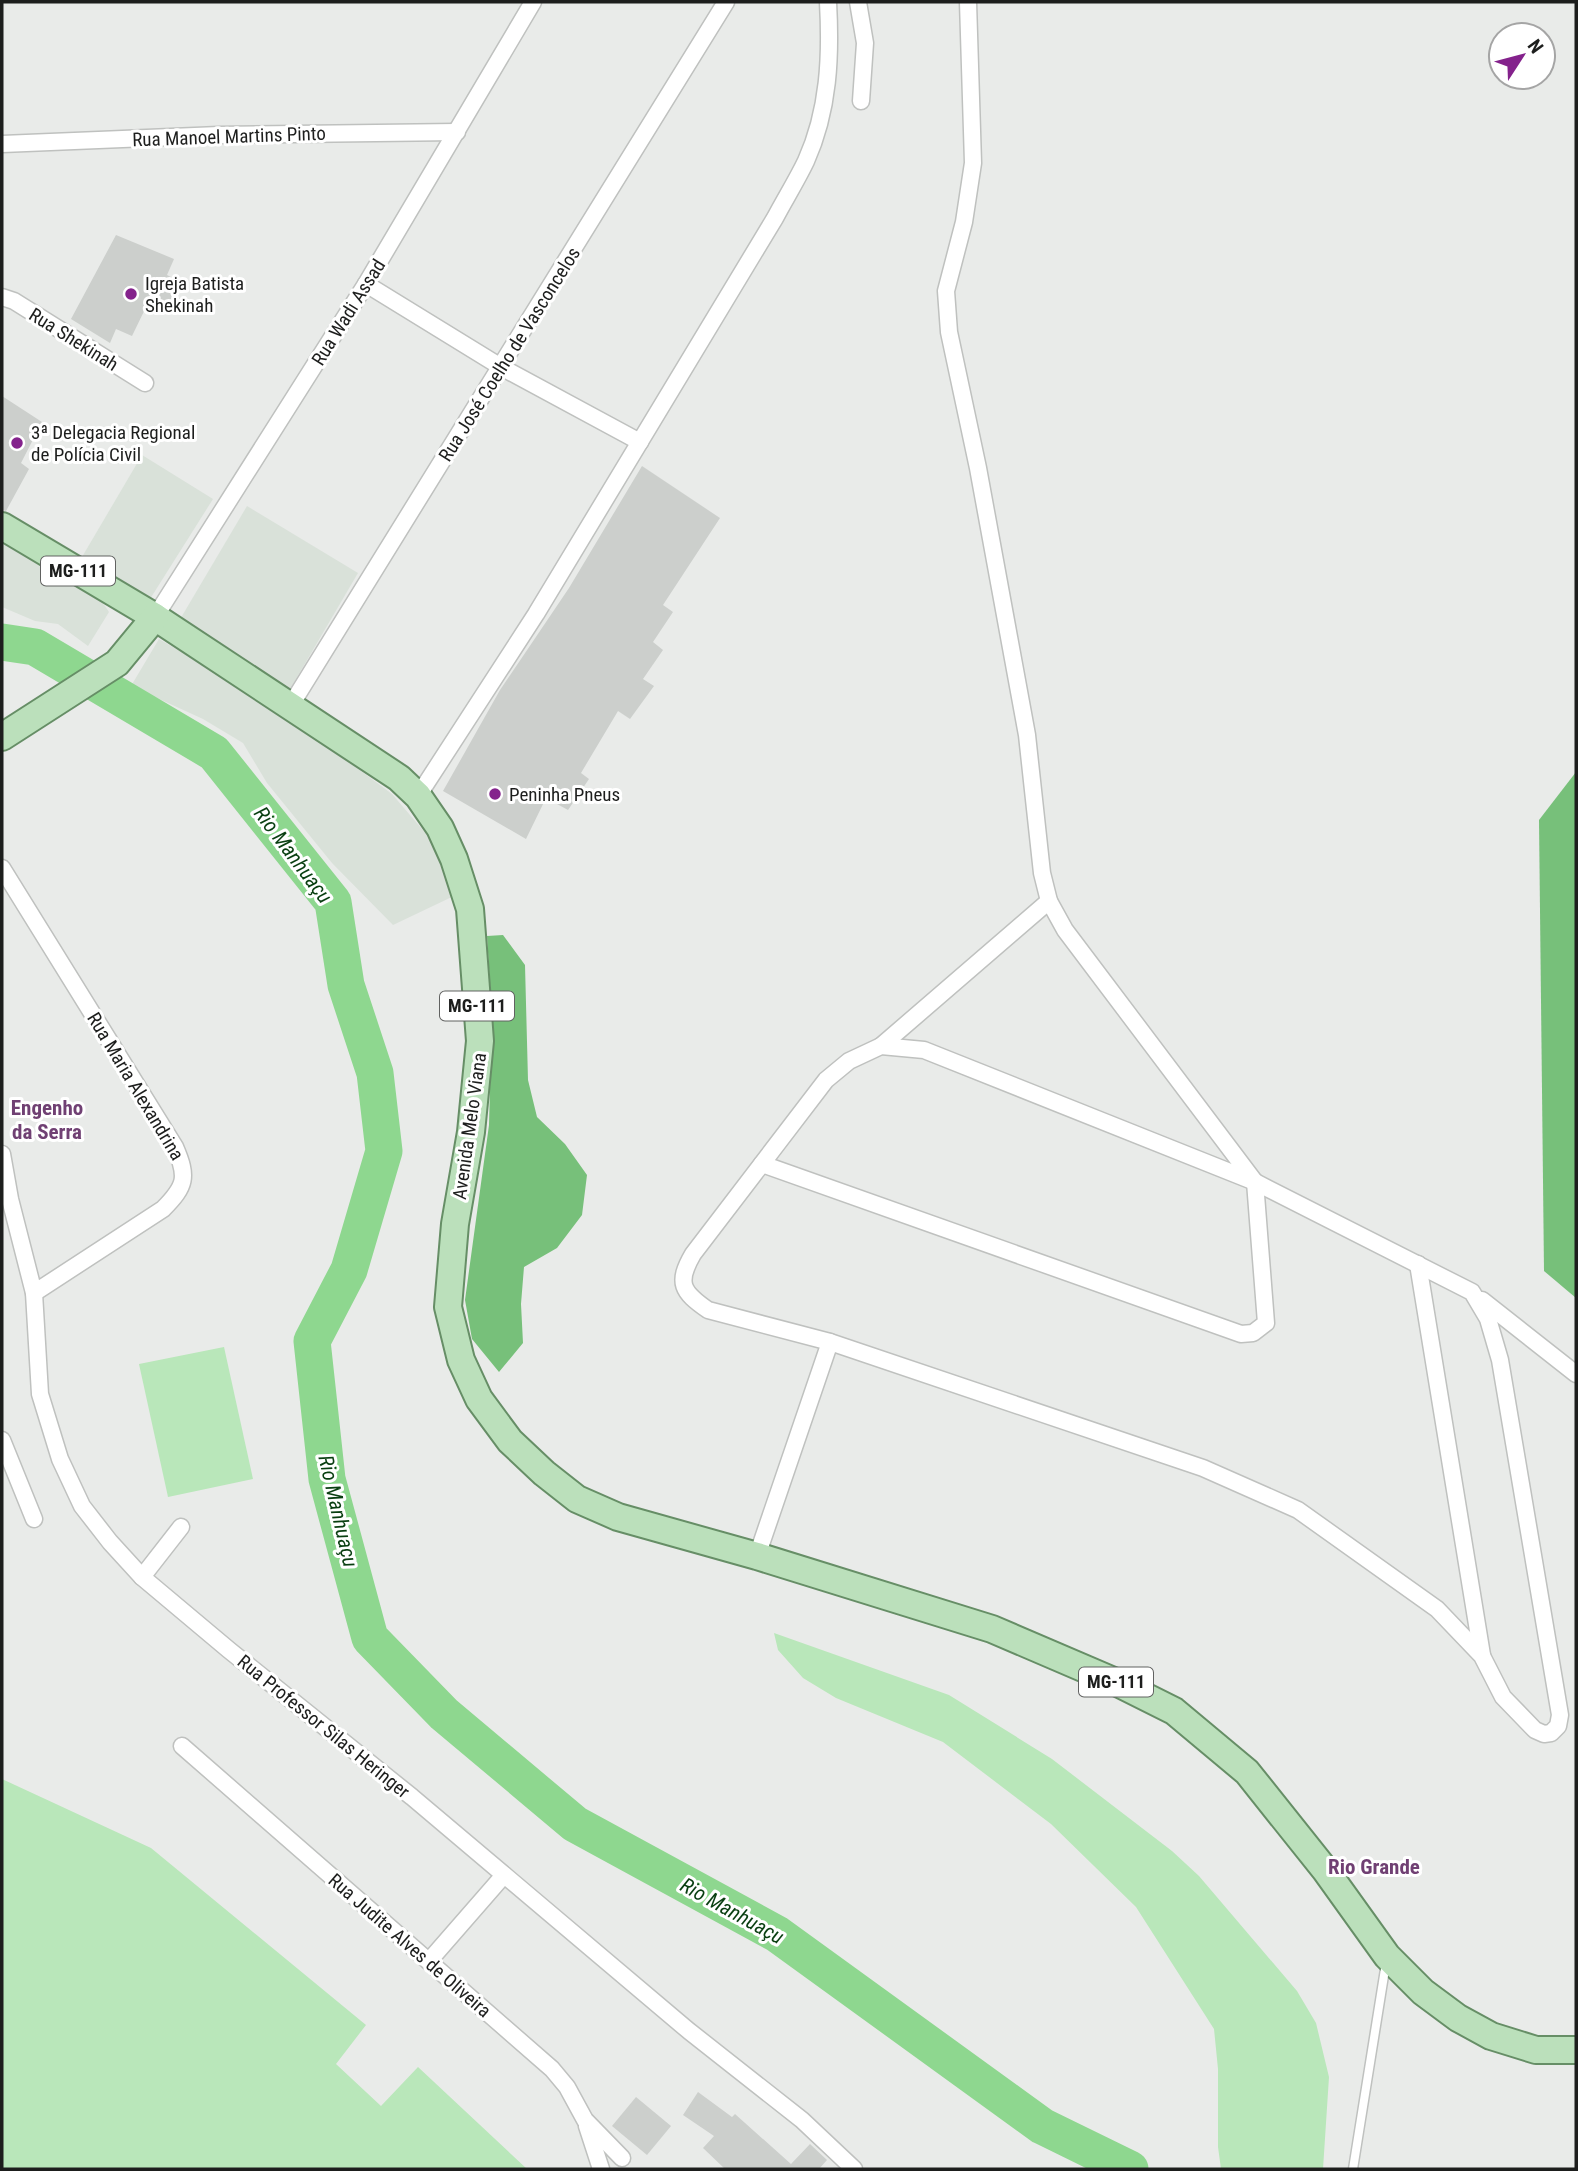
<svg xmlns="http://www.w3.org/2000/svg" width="1578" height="2171" font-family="'Roboto Condensed',sans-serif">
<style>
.built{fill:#d9e1d9}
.green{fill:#b9e7ba}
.forest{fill:#77c07a}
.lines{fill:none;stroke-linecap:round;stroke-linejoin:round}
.river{stroke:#8ed78f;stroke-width:37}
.building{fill:#cccfcc}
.lane-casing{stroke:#bfc1bf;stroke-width:11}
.street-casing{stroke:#bfc1bf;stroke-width:19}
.primary-casing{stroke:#668e66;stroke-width:30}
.lane{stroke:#fff;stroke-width:8}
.street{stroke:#fff;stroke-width:16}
.primary{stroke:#bbe0bb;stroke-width:26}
.poi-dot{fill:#84228c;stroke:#fff;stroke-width:2.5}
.labels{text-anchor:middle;stroke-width:6;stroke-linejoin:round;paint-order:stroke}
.shield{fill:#fff;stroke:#616261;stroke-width:2}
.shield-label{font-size:18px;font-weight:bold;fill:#1d1e1d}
.street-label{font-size:19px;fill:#1d1e1d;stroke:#fff}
.poi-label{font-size:19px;fill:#1d1e1d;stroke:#fff;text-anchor:start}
.water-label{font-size:21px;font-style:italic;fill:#093f11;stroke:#fff}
.neighbourhood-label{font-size:21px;font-weight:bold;fill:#704073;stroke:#fff}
</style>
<rect width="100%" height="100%" fill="#e9ebe9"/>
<g class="built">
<polygon points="142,455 213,499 150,599 82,557"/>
<polygon points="247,506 358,573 286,696 179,621"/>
<polygon points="2,540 98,596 109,612 88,646 58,624 35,621 2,607"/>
<polygon points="159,639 271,704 392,794 428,836 456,895 393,925 332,863 267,783 243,743 203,719 131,686"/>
</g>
<g class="green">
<polygon points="224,1347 253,1479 168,1497 139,1364"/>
<polygon points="774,1633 949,1695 1052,1759 1172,1851 1199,1876 1297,1991 1316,2023 1329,2077 1323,2169 1221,2169 1218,2147 1218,2069 1214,2029 1136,1907 1051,1824 943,1742 836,1698 803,1678 778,1650"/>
<polygon points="2,1779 151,1848 366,2025 336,2064 381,2106 418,2067 527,2169 2,2169"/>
</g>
<g class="forest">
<polygon points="1576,772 1576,1298 1544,1271 1539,820"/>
<polygon points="503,935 525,965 528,1080 537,1117 565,1144 587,1175 582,1215 557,1248 524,1267 521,1304 523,1343 499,1372 472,1339 465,1300 489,1125 492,1015 487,936"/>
</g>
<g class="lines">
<polyline class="river" points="2,642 35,647 214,753 333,902 346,985 375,1073 384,1151 349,1270 312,1341 327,1479 370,1638 444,1714 575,1824 777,1934 1042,2126 1130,2169"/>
</g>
<g class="building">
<polygon points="116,235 174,259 167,275 185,284 165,313 148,303 132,336 116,329 110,343 71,319"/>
<polygon points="2,396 42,422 21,463 29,469 6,511 2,510"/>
<polygon points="642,466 720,518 663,605 673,612 653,642 663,650 643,679 654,686 630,719 618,711 581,773 589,779 568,810 546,798 526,839 443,791 500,690 569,588"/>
<polygon points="698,2092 732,2117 735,2114 791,2164 810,2144 827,2160 819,2169 725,2169 703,2148 714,2136 683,2115"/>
<polygon points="636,2097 671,2126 647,2155 612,2126"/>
</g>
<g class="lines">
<g class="lane-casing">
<polyline id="lane" points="1353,2169 1386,1963"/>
</g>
<g class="street-casing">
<g id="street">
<polyline points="858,2 865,43 861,101"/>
<polyline points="2,144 219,135 457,132"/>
<polyline points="366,284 501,367 640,442"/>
<polyline points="2,297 14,301 145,383"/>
<polyline points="155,617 366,284 533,2"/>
<polyline points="291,705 726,2"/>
<path d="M418,796L536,614L775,218C785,199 797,180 806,161C829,110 831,56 828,2"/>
<path d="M2,868L175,1147C188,1177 186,1186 163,1209L34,1293"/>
<path d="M881,1046L924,1050L1255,1182L1472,1292L1488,1319L1500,1360L1560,1715L1558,1726L1551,1733L1544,1734L1535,1730L1503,1697L1482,1656L1437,1609L1298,1510L1203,1468L830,1342L708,1310C682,1292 676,1283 693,1254L826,1080L849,1061Z"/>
<polyline points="881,1046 1049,901"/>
<polyline points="2,1154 10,1199 34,1293 40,1394 60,1459 82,1506 110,1542 142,1577 229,1650 412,1797 689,2031 802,2120 854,2169"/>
<polyline points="762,1164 1241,1334 1253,1333 1266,1323 1255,1182 1065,930 1049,901 1042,873 1027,735 978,468 949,332 946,291 964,222 973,163 968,2"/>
<polyline points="1418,1264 1482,1655"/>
<polyline points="1482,1300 1576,1374"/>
<polyline points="2,1440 34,1519"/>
<polyline points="757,1556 830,1342"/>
<polyline points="142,1577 181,1527"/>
<polyline points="182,1746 552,2069 567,2087 585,2120 622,2158"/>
<polyline points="429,1961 504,1875"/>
<polyline points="587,2126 601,2169"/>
</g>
</g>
<g class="primary-casing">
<g id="primary">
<polyline points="2,526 155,617 399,778 418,796 440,828 454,859 470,909 480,1041 471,1132 455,1224 448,1307 461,1360 479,1399 510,1441 544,1473 577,1499 618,1517 757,1556 992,1629 1118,1683 1174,1711 1247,1772 1326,1871 1387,1956 1423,1992 1458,2018 1491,2036 1536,2050 1576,2050"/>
<polyline points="2,737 117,663 155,617"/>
</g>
</g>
<use href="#lane" class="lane"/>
<use href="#street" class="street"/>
<use href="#primary" class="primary"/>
</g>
<g class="poi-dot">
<circle cx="131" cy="294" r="7"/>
<circle cx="17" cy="443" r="7"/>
<circle cx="495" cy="794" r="7"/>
</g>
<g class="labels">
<g class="shield">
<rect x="41" y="556.5" width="74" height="29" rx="5"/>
<rect x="440" y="991.5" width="74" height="29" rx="5"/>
<rect x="1079" y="1667.5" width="74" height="29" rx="5"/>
</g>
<g class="shield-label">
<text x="78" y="577">MG-111</text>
<text x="477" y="1012">MG-111</text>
<text x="1116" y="1688">MG-111</text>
</g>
<g class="street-label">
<text transform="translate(229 136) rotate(-2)" y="7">Rua Manoel Martins Pinto</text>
<text transform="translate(348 312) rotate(-58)" y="7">Rua Wadi Assad</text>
<text transform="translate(74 339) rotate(32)" y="7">Rua Shekinah</text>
<text transform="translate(509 354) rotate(-58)" y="7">Rua José Coelho de Vasconcelos</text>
<text transform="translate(136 1086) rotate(59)" y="7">Rua Maria Alexandrina</text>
<text transform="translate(469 1126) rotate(-82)" y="7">Avenida Melo Viana</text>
<text transform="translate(324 1726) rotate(39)" y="7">Rua Professor Silas Heringer</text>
<text transform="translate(410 1945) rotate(41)" y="7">Rua Judite Alves de Oliveira</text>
</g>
<g class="poi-label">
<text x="145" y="290">Igreja Batista<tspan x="145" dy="22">Shekinah</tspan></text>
<text x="31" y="439">3ª Delegacia Regional<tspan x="31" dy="22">de Polícia Civil</tspan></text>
<text x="509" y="801">Peninha Pneus</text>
</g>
<g class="water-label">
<text transform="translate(293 855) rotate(53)" y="7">Rio Manhuaçu</text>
<text transform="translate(338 1511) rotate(77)" y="7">Rio Manhuaçu</text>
<text transform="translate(732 1911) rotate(29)" y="7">Rio Manhuaçu</text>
</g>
<g class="neighbourhood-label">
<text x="47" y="1115">Engenho<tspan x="47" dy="24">da Serra</tspan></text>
<text x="1374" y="1874">Rio Grande</text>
</g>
</g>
<rect width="1578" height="2171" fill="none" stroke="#1d1e1d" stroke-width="7"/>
<g transform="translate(1522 56) rotate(54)"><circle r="33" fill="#ffffff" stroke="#a5a5a5" stroke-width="2"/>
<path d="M0-5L12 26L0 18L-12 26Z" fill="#84228c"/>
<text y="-10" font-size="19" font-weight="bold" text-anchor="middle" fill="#1d1e1d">N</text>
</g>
</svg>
